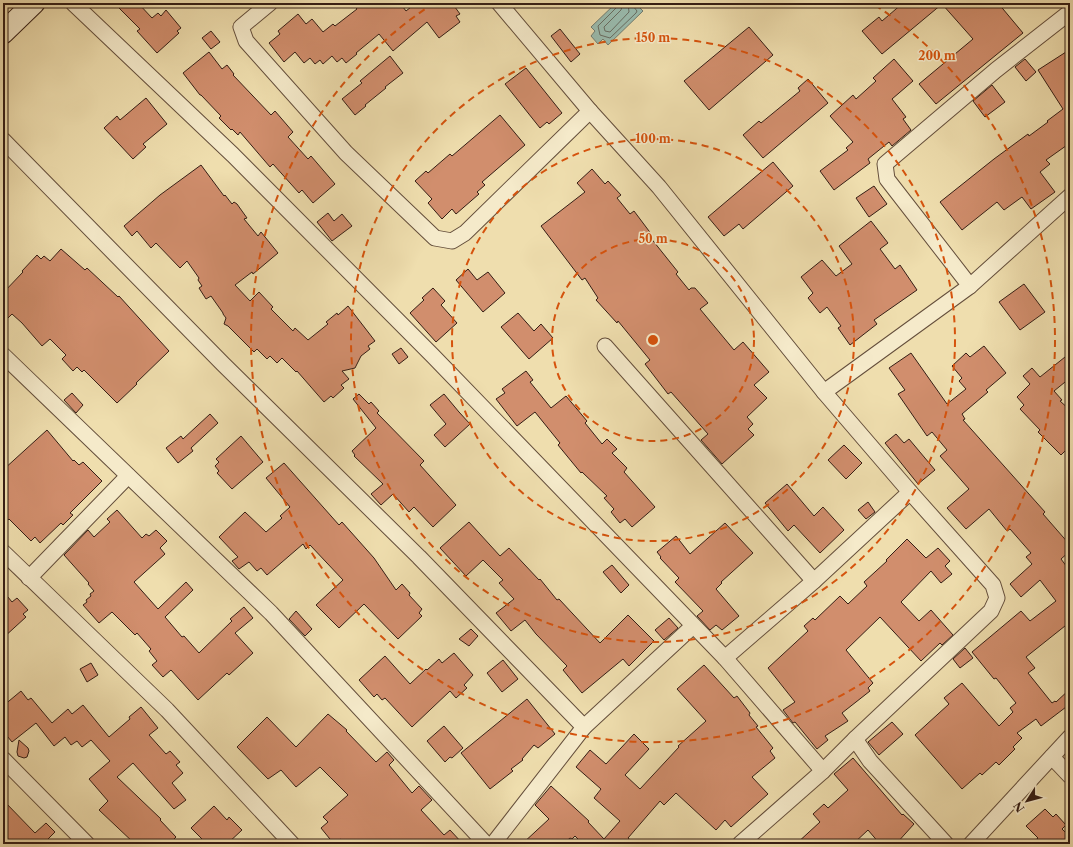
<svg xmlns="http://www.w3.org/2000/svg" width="1073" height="847" font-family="'Libre Caslon Text',serif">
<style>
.water{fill:#9abcaf;stroke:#727d71}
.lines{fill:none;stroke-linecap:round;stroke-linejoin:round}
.shore{stroke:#686d62;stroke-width:1}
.building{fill:#d18e6d;stroke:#351e15}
.street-casing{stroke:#644e3b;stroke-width:17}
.secondary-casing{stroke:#351e15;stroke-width:23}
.street{stroke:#f5eaca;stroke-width:15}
.secondary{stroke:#f5eaca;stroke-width:21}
.ring{fill:none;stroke:#d6530d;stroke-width:2;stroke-dasharray:7 5}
.centre{fill:#d6530d;stroke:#f5eaca;stroke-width:2}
.ring-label{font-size:12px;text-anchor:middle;font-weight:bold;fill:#d6530d;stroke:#f5eaca;stroke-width:3;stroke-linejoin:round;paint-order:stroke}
</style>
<rect width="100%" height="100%" fill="#efdeae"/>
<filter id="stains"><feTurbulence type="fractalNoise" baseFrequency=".005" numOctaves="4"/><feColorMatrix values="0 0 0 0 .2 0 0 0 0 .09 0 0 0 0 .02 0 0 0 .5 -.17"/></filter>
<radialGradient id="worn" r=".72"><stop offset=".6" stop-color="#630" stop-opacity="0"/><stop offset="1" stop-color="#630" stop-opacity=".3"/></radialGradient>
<polygon class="water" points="616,3 635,3 643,11 608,45 603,39 598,44 591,36 595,31 591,27"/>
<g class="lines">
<g class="shore">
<polyline points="618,3 617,7 598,26 600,35 610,38 636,13 637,11 633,6 633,3"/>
<polyline points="623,3 621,10 604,27 605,31 610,32 629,12 628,3"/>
</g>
</g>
<g class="building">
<polygon points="114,3 138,3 152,18 158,13 161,16 166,10 181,28 177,31 179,33 157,53 137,31 140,29"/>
<polygon points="352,3 400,3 406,11 416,3 452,3 460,14 456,16 460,22 439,38 427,22 393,51 379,34 356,53 357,54 346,63 342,58 337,62 332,56 323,64 320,60 315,64 310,58 304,63 295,52 284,62 269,43 280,34 278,31 298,14 306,24 312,19 323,32 333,24 335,26 357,9"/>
<polygon points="903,3 998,3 1023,33 936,104 919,84 973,39 942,4 882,54 862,31 879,17 882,21"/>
<polygon points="749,27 773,55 709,110 684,81"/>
<polygon points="560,29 580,54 571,62 551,36"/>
<polygon points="211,31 220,42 211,49 202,38"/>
<polygon points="209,52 222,69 227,65 234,74 233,75 271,115 275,111 293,132 288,137 308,159 311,156 335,184 313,203 302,190 299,193 273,164 270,167 240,132 238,135 232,129 231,130 219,118 221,116 201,95 200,95 183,73"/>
<polygon points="1066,52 1070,58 1070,143 1046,160 1050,164 1040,172 1055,192 1031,209 1022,197 1004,210 997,202 962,230 940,202 994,159 1028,134 1029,136 1048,122 1047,121 1063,109 1038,70"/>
<polygon points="390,56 403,73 385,87 386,88 365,105 366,106 355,115 342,99 362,83 360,81"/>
<polygon points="894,59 913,81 892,99 906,117 903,119 911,130 892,146 889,142 868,159 870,163 834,190 820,171 848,150 846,148 853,142 830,116 853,95 856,99 876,81 873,78"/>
<polygon points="1025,59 1036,72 1026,81 1015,67"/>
<polygon points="526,68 562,113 549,124 547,122 540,128 505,84"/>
<polygon points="808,79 828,103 763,158 743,135 759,121 761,123 800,91 798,88"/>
<polygon points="992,85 1005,102 985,117 973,101"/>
<polygon points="146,98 167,124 143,144 146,147 133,159 104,128 117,116 120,120"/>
<polygon points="500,115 525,145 482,182 485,185 477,192 479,194 456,214 452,209 442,219 428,203 432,199 415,181 426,171 428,173 450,154 452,156"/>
<polygon points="773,162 793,186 743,229 739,224 724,236 708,217"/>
<polygon points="201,165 224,196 225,195 232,204 234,202 237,204 247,218 244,219 258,236 261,232 278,253 253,274 252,272 235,285 250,301 259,292 273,307 271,309 293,331 295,328 308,340 328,324 326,322 337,313 338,315 348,306 375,341 368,346 370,349 361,356 355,368 342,371 349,379 341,385 344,388 333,398 331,396 324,402 297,371 296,372 282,358 277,363 270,356 267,359 257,349 254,352 228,326 224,324 226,318 223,314 223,313 211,296 206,299 199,288 202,286 198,280 199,278 187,261 180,268 156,243 151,248 137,231 132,236 124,226 160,195"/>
<polygon points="592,169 605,184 608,181 621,195 617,198 630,214 634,211 652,235 650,237 678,272 676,274 689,290 691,288 695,288 708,303 700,309 734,350 743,342 769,372 754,385 767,398 747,417 753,424 748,429 754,435 722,464 701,440 708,434 671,392 668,394 645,364 650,360 618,321 617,323 596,300 598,298 585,278 582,280 541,226 585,192 577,183"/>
<polygon points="874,186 887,204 869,217 856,198"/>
<polygon points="328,213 334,221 342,214 352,226 332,241 317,222"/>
<polygon points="871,221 888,243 880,249 895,269 900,265 917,290 874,320 877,324 850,345 838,328 841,326 827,307 820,313 808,298 813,293 801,277 822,260 836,276 852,264 839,246"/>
<polygon points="61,249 85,270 87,268 118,297 119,296 169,351 136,383 137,384 117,403 84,370 82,372 77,367 73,371 62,359 66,355 50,339 42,346 22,323 12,314 3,323 3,293 23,272 22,271 37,255 41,259 44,256 50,261"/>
<polygon points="468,269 477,280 488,272 505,293 483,312 456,280"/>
<polygon points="1024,284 1045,312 1020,330 999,302"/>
<polygon points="433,288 445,301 441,305 457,323 436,342 410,313 424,300 422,298"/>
<polygon points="518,313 534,331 541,324 553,338 529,359 501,327"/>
<polygon points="984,346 1006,373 986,390 988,392 962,414 965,419 963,420 1045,512 1043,514 1070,545 1070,551 1061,559 1070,571 1070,622 1026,657 1035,668 1028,673 1052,703 1055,701 1056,702 1070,689 1070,704 1041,726 1036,719 1017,733 1022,738 1013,747 1015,749 999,765 996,762 982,775 980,773 962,789 915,735 949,704 944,698 962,683 999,726 1013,712 1010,708 1016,703 996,678 994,679 972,652 1021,611 1030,621 1056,601 1040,580 1021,597 1010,584 1032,564 1026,557 1031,553 1010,529 1007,531 989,509 966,529 947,508 969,489 940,456 947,450 932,432 927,436 898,394 905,390 889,368 911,353 947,404 966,389 959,381 962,378 952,366 966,353 970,357"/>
<polygon points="401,348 408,357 399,364 392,354"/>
<polygon points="1070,353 1070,378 1054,391 1062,400 1060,401 1070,410 1070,446 1061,455 1038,432 1040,430 1020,409 1024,405 1017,397 1030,384 1023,376 1032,368 1040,377"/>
<polygon points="526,371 533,380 530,382 551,408 566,396 587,421 585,423 602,444 607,439 617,449 612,453 627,468 624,472 655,507 632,527 625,519 620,523 611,512 614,509 604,498 607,496 582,472 581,473 558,445 560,443 535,412 517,426 496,399 505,393 502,389"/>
<polygon points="72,393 83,405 76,413 64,400"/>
<polygon points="359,394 369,404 371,402 379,411 377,413 424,461 420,465 456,505 433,527 414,507 409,512 393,494 381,505 371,494 383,484 354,456 355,455 352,451 376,428 353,399"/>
<polygon points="444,394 459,412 470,424 445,447 434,435 446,424 430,405"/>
<polygon points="210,414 218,423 191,448 193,451 178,463 166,448 181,436 183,439"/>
<polygon points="47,430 73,461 74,460 79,465 83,462 102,481 70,513 73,515 63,525 61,523 40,543 35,537 31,541 9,519 3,524 3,470"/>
<polygon points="896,434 904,443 909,439 935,470 918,484 885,443"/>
<polygon points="241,436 263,462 232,489 217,473 219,471 215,466 219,462 216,459"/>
<polygon points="844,445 862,463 846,479 828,460"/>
<polygon points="284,463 339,525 342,522 374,558 396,590 402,584 410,593 409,595 422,609 419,613 422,616 398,639 364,604 339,628 316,605 343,580 310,545 306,549 303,544 267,575 261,568 257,571 249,562 239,569 232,561 238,557 219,537 245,512 266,532 282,518 280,516 290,507 266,478"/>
<polygon points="787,484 814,516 823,507 844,530 820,553 794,525 788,531 765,503"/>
<polygon points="868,502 875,512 866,519 858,510"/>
<polygon points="117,510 142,538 146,534 149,536 156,530 167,541 160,548 165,554 134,582 158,609 186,582 193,590 165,617 182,637 184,636 199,653 232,621 230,619 244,607 253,618 235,633 253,653 229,675 227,673 198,700 171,670 163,677 152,665 157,661 149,651 151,649 137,633 135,635 112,612 99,623 83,605 87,602 86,600 91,596 90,594 94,591 88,584 89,583 64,555 88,530 94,537 110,522 107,519"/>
<polygon points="469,522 500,556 509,548 539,580 540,579 557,600 559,599 600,643 628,615 654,641 629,666 623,659 582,693 563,670 567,666 536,634 525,620 511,631 496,613 514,599 499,583 503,580 483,560 466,576 440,548"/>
<polygon points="725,523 753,553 721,582 722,583 716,589 739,616 722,630 716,625 710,630 697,616 703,611 675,582 679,578 660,558 661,557 657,552 676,536 690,554"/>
<polygon points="907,539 926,558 938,548 950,561 945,566 952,574 941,583 931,571 901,602 919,621 931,610 953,635 942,645 940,643 921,661 880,617 846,650 873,683 868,688 870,691 842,713 848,721 825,736 828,740 817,749 795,722 793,723 783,710 795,702 768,668 808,631 804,626 813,618 815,620 840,596 848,604 867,586 864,582 887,561 886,560"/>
<polygon points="612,565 629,585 621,593 603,572"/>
<polygon points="3,591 12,602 17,598 28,610 23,614 26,617 3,638"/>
<polygon points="296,611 312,629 305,636 289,619"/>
<polygon points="669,618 678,628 664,640 655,630"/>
<polygon points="471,629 478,636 469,646 459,639"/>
<polygon points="965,648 973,658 960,668 953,659"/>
<polygon points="454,653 473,675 464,685 467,688 456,698 450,691 412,727 385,698 382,700 377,694 374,697 359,680 385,656 410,684 426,669 427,670 439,659 442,663"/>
<polygon points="503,660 518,679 502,692 487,673"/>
<polygon points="91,663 98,675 87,682 80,669"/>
<polygon points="704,665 734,698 737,696 750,713 749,715 758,726 756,727 773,748 770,751 775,758 752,777 768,794 731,827 725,820 716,830 676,793 664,805 660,801 628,838 635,844 583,844 575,836 572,839 570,838 563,844 522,844 549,819 535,805 551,786 589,821 588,822 604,839 620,821 594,798 601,789 576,767 590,750 606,764 634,734 649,749 625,775 640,789 679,747 678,746 706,721 677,689"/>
<polygon points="21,691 28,700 31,698 52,723 68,709 72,714 83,705 109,737 130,719 129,717 141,707 158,728 149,735 166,754 170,751 180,762 176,765 183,773 172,783 186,800 174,809 133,763 117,777 161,819 160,820 176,837 169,844 135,844 99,810 108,801 89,779 110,761 91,740 82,747 77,741 71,745 65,737 54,746 36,723 12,742 3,731 3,706"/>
<polygon points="527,699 555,734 538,748 534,745 522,759 523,760 511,769 513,771 490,789 461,753"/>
<polygon points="328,714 347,730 346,731 376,762 387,752 394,760 389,765 412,793 419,786 432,800 421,810 444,835 450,830 463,844 345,844 341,839 334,844 321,828 328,822 323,817 348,795 320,767 296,787 281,770 268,779 237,747 267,717 296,747"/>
<polygon points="892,722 903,734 879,755 868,742"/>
<polygon points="444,726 463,748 452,758 450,757 445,762 427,741"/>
<polygon points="19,740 28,748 29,751 27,757 24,758 18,756 17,752"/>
<polygon points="853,758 902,815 903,814 914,824 896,844 880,844 868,830 853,844 796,844 820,822 813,814 824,804 828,808 848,790 834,774"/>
<polygon points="3,800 35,833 46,823 55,832 44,843 45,844 3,844"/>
<polygon points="214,806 227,820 229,817 242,830 227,844 207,844 191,828"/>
<polygon points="1045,809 1053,817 1056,814 1066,825 1062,829 1069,836 1060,844 1031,844 1038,838 1026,826"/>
</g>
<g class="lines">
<g class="street-casing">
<g id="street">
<polyline points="73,3 233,155 433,356 725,658 823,771"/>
<polyline points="270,3 241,27 246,41 346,153 435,238 452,241 465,233 590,111"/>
<polyline points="499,3 590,111 659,187 824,392 910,492 993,585 997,598 991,611 855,739 823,771 740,844"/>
<polyline points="3,140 223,364 419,557 584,727"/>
<polyline points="970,286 887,179 885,164 996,70 1070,12"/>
<polyline points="605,346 814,581"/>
<polyline points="3,355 271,613 486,844"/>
<polyline points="824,392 970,286 1070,196"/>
<polyline points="3,552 167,710 292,844"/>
<polyline points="29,578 128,476"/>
<polyline points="725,658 814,581 910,492"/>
<polyline points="855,739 870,761 946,844"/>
<polyline points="1052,757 1070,776"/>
<polyline points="3,759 87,844"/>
<polyline points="493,844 584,727 693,626"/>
<polyline points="971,844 1070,737"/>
</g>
</g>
<g class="secondary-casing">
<polyline id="secondary" points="3,33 34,3"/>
</g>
<use href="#street" class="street"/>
<use href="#secondary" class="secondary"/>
</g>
<g class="ring">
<circle cx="653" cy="340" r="101"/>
<circle cx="653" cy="340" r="201"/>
<circle cx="653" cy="340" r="302"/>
<path d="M875 5A402 402 0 1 1 431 5"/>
</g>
<circle cx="653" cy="340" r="6" class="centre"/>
<g class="ring-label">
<text x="653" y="42">150 m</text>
<text x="937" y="60">200 m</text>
<text x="653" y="143">100 m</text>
<text x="653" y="243">50 m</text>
</g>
<rect width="1073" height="847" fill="none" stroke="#efdeae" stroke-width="16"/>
<rect x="4" y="4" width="1065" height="839" fill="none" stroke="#351e15" stroke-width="2"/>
<rect x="8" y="8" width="1057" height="831" fill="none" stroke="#351e15"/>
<g transform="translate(1027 801) rotate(234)" stroke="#f5eaca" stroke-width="3" paint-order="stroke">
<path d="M0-3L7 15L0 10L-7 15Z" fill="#351e15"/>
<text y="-6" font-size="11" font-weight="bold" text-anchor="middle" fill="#351e15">N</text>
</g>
<rect width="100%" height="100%" filter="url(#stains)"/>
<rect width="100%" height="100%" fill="url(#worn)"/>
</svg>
